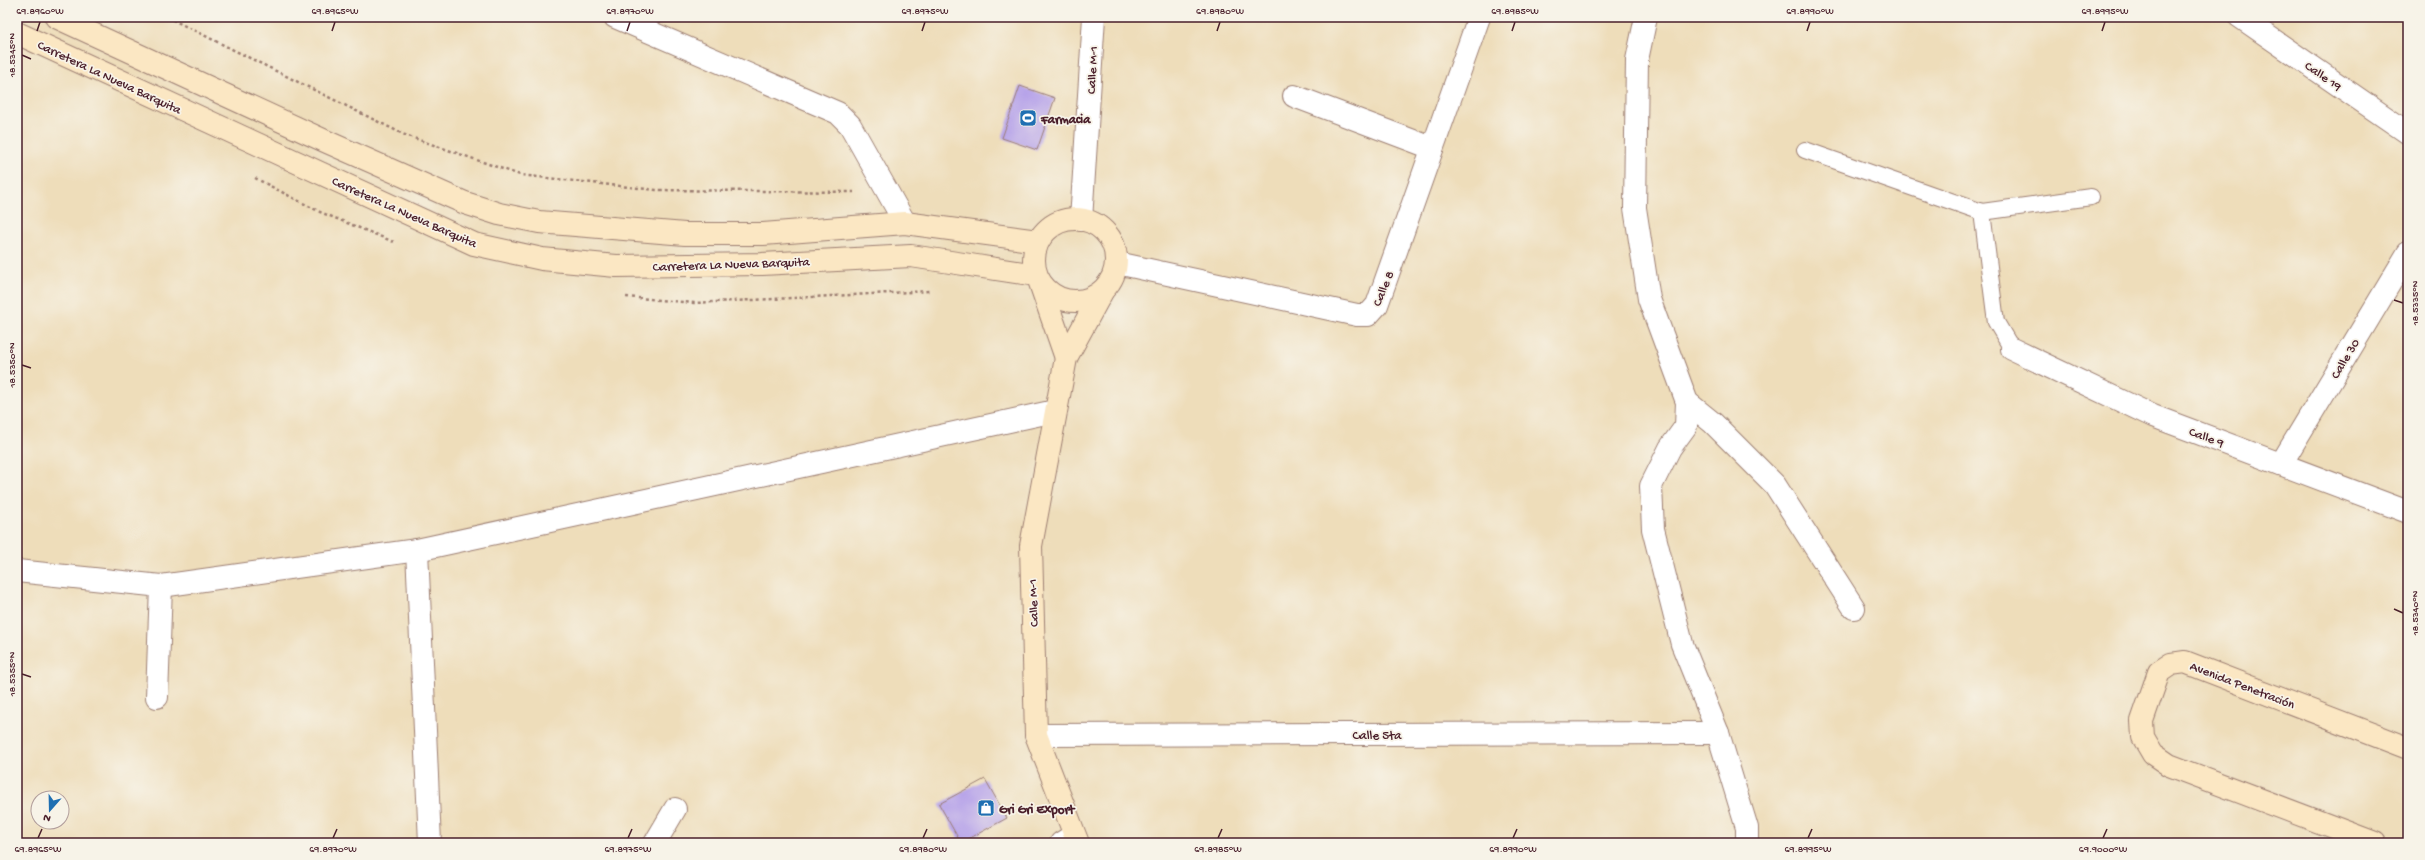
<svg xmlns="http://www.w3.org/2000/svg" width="2425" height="860" font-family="'Gochi Hand',sans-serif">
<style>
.building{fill:#b29ee9}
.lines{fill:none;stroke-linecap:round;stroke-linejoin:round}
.lane-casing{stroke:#9c7e72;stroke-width:18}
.street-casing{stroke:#9c7e72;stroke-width:24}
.secondary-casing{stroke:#9c7e72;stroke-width:24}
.path{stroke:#9c7e72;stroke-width:2.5;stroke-dasharray:3 3;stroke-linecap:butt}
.lane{stroke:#fff;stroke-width:16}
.street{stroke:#fff;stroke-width:22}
.secondary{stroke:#fbe7c3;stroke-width:22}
.ticks{fill:none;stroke:#4a1f2b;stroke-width:1.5}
.labels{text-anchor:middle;stroke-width:3.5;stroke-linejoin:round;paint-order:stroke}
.street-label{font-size:13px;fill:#4a1f2b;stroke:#f7f3e8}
.poi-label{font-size:13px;font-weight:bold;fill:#4a1f2b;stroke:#f7f3e8;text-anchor:start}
.neatline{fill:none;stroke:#4a1f2b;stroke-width:1.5}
.ticks-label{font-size:10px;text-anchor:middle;fill:#4a1f2b}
</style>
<rect width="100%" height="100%" fill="#f7f3e8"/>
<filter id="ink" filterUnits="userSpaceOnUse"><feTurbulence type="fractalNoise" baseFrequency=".025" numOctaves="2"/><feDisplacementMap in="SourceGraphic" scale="8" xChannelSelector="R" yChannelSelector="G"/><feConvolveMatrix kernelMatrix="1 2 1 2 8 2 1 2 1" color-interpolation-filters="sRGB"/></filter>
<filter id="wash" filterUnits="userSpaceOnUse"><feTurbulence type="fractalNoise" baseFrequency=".012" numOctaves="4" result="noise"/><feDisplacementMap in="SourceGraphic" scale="16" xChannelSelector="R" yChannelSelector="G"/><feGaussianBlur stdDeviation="0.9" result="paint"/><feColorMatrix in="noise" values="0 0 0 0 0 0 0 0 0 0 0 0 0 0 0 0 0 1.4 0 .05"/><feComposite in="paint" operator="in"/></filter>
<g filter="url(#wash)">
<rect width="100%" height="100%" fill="#eeddba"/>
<g id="blocks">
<g class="building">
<polygon points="1020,86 1055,98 1037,150 1002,138"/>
<polygon points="985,779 1007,818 961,843 939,804"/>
</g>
</g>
</g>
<g filter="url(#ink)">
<use href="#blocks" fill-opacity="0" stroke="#9c7e72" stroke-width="1"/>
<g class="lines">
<g class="lane-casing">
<g id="lane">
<polyline points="1805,150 1982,212 1996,322 2012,349"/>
<polyline points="1982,212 2091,197"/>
</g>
</g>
<g class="street-casing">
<g id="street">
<polyline points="615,17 838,113 850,125 905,223"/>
<polyline points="1646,17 1637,60 1635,208 1649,299 1687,402 1686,426 1670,448 1651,486 1653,529 1682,644 1718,733 1747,828 1747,843"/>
<polyline points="2240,17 2408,133"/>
<polyline points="1294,96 1432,148"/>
<polyline points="1081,220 1094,17"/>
<polyline points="1117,263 1357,315 1368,315 1377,305 1479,17"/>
<polyline points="2012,349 2153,416 2408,512"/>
<polyline points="1687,402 1713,423 1775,485 1854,608"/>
<polyline points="2281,464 2408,253"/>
<polyline points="417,550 430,843"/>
<polyline points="17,571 161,586 417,550 1055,411"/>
<polyline points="157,697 161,586"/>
<polyline points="1036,735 1718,733"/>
<polyline points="655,843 675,809"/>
<polyline points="1061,843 1074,835"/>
</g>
</g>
<g class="secondary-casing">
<g id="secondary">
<polyline points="56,17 325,141 465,203 499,214 539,222 685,234 763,234 905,223 1038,241"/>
<polyline points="17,33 474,244 542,259 616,266 762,264 911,256 1036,275"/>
<circle cx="1075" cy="260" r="41"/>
<polyline points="1040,283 1066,358"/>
<polyline points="1078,843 1036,735 1031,546 1066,358 1102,292"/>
<polyline points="2375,843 2169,765 2153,754 2143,737 2142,721 2159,672 2171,664 2185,662 2408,748"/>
</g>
</g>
<g class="path">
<polyline points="167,17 405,135 520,175 656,190 854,192"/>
<polyline points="255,178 320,212 394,242"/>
<polyline points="626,297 694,303 930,291"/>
</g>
<use href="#lane" class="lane"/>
<use href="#street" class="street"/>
<use href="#secondary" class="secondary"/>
</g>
</g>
<path class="ticks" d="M37,31L40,22M332,31L335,22M627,31L630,22M922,31L925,22M1217,31L1220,22M1512,31L1515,22M1807,31L1810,22M2102,31L2105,22M22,55L31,59M2394,300L2403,303M22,365L31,368M2394,609L2403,613M22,674L31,677M38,838L42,829M333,838L337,829M628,838L632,829M923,838L927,829M1218,838L1222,829M1513,838L1517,829M1808,838L1812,829M2103,838L2107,829"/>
<defs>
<g id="stadium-square" transform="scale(0.9)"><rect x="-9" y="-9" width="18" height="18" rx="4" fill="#1f6fb2" stroke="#f7f3e8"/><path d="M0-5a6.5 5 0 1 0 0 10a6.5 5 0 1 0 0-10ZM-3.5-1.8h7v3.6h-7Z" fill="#fff"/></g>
<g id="shop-square" transform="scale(0.9)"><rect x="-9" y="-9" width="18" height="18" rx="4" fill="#1f6fb2" stroke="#f7f3e8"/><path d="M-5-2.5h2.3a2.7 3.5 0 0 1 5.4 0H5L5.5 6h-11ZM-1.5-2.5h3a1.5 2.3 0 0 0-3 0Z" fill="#fff"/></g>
</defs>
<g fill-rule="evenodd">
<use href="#stadium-square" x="1028" y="118"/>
<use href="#shop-square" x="986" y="808"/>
</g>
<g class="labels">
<g class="street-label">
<text transform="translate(1091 70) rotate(-87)" y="5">Calle M-1</text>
<text transform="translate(2324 75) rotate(35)" y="5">Calle 19</text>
<text transform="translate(110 76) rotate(25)" y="5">Carretera La Nueva Barquita</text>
<text transform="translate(405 211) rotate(24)" y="5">Carretera La Nueva Barquita</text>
<text transform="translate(731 263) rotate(-2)" y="5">Carretera La Nueva Barquita</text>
<text transform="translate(1382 288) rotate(-67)" y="5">Calle 8</text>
<text transform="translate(2344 358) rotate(-59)" y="5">Calle 30</text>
<text transform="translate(2207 436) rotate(21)" y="5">Calle 9</text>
<text transform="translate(1032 603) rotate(-92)" y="5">Calle M-1</text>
<text transform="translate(2243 684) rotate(21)" y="5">Avenida Penetración</text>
<text x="1377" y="739">Calle 5ta</text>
</g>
<g class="poi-label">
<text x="1041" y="123">Farmacia</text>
<text x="999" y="813">Gri Gri Export</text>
</g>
</g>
<rect width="2425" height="860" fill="none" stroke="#f7f3e8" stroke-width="44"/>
<g transform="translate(50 810) rotate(200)"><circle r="19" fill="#f7f3e8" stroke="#b29e9c"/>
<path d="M0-3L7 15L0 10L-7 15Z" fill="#1f6fb2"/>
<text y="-6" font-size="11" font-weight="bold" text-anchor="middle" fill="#4a1f2b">N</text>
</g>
<rect x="22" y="22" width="2381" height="816" class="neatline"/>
<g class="ticks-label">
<text x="40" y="14">69.8960°W</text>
<text x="335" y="14">69.8965°W</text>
<text x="630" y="14">69.8970°W</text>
<text x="925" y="14">69.8975°W</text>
<text x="1220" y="14">69.8980°W</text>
<text x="1515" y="14">69.8985°W</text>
<text x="1810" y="14">69.8990°W</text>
<text x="2105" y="14">69.8995°W</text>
<text transform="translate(11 55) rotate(-90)" y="4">18.5345°N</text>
<text transform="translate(2414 303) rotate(-90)" y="4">18.5335°N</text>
<text transform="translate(11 365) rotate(-90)" y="4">18.5350°N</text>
<text transform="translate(2414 613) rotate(-90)" y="4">18.5340°N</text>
<text transform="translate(11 674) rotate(-90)" y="4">18.5355°N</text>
<text x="38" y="852">69.8965°W</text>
<text x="333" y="852">69.8970°W</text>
<text x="628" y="852">69.8975°W</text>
<text x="923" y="852">69.8980°W</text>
<text x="1218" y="852">69.8985°W</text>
<text x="1513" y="852">69.8990°W</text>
<text x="1808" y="852">69.8995°W</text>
<text x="2103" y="852">69.9000°W</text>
</g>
</svg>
